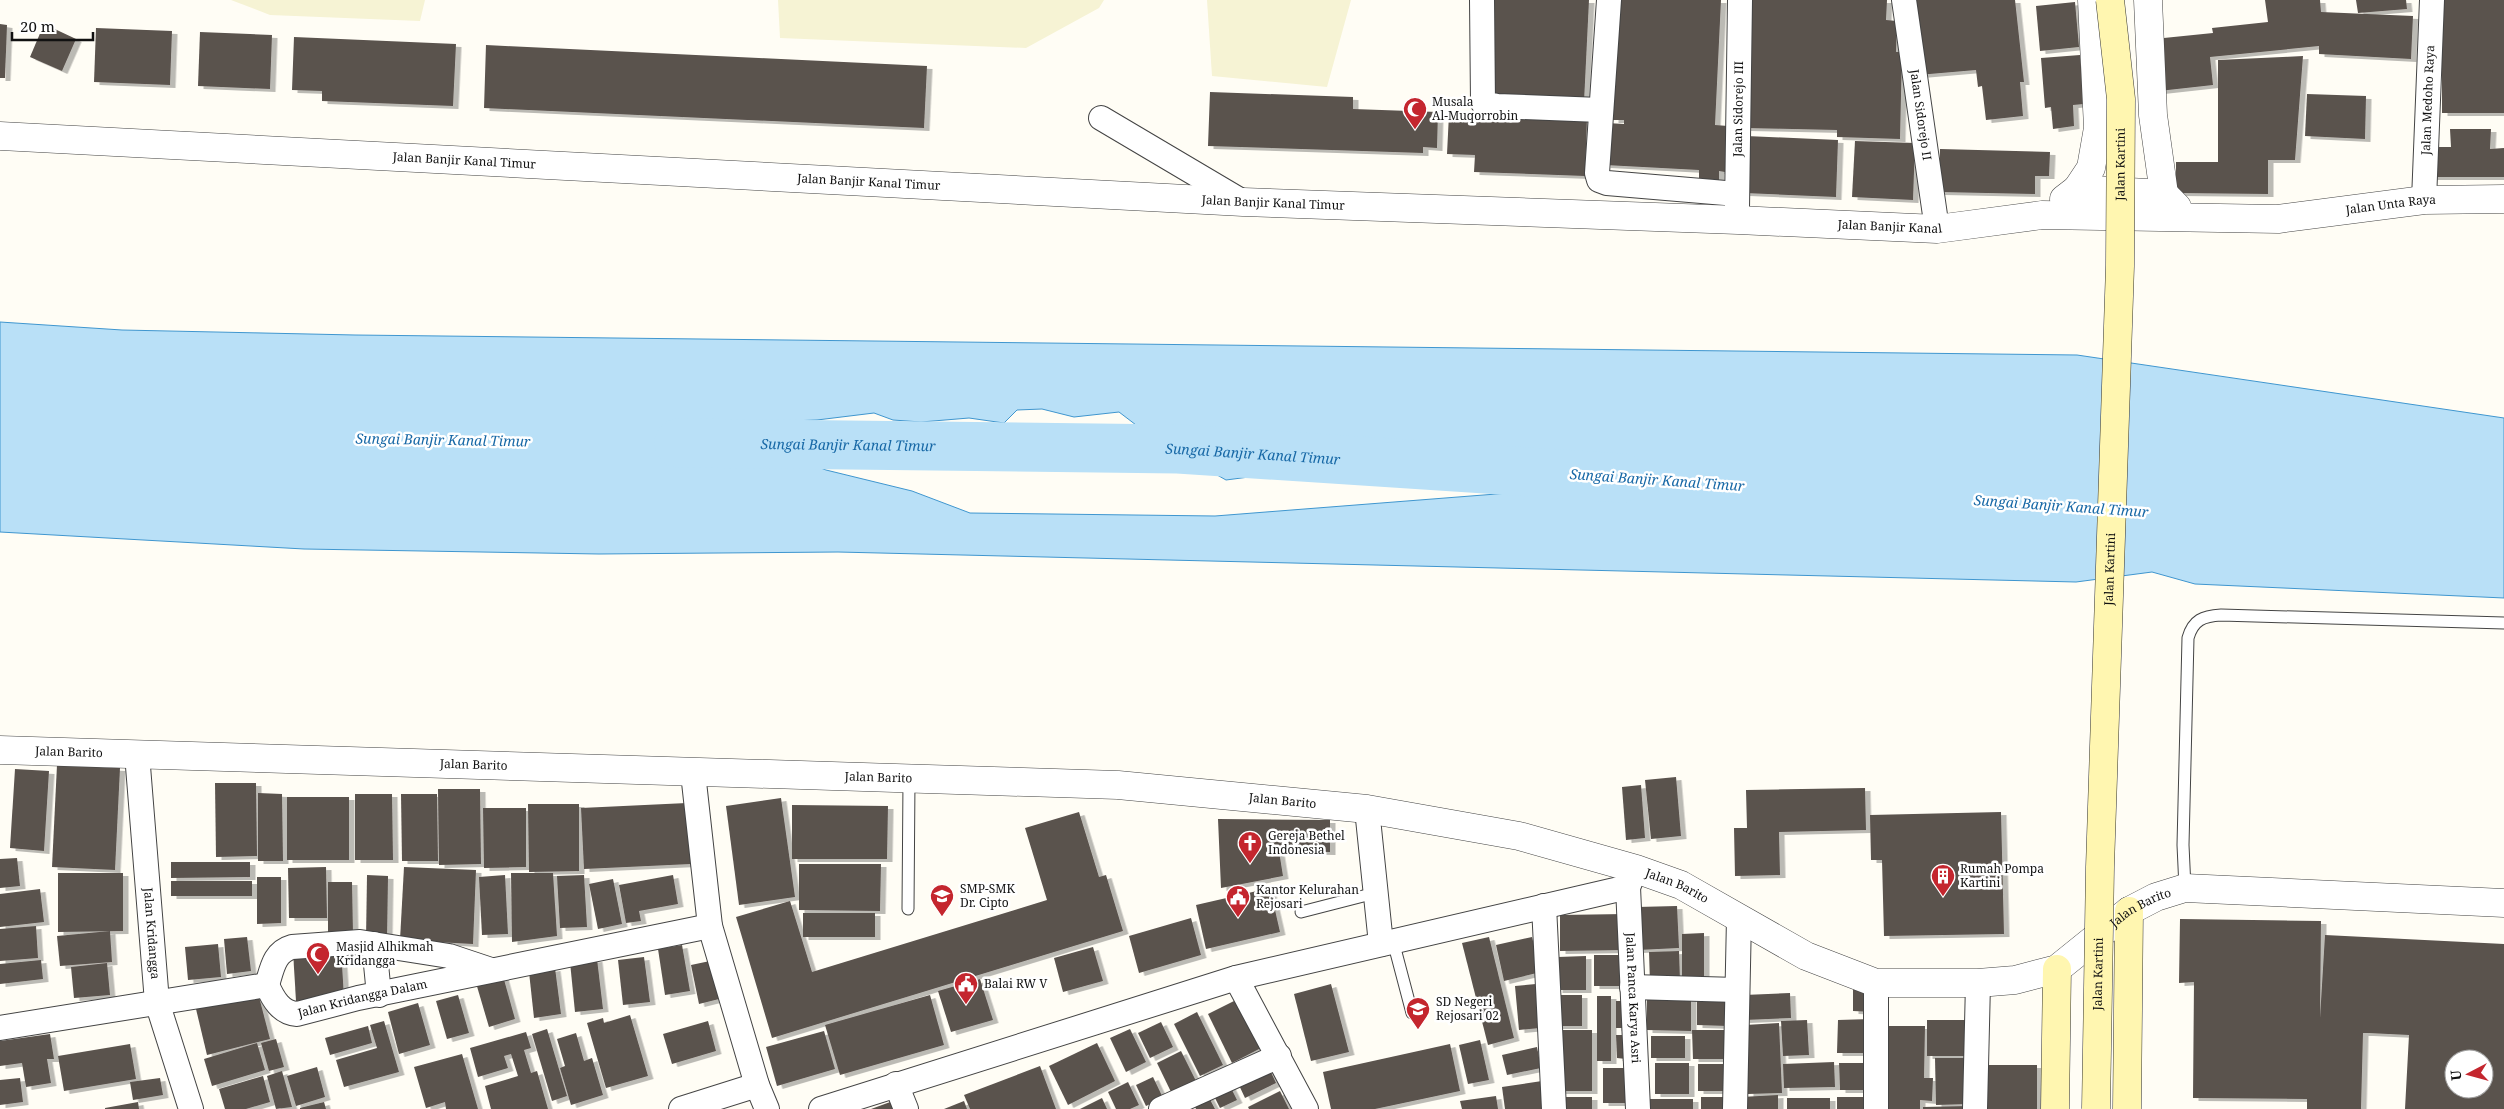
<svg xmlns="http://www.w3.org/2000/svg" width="2504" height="1109" font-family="'Noto Serif',serif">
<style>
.farmland{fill:#f6f3d4}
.water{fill:#b9e0f7;stroke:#3f96cf;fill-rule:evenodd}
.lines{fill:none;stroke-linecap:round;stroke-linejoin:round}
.river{stroke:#b9e0f7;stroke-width:49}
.building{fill:#5a524d;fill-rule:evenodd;filter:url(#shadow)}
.service-casing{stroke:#444;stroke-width:13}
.minor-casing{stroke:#444;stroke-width:26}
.tertiary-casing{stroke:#444;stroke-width:29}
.secondary-casing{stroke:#333;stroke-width:29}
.service{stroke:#fff;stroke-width:11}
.minor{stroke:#fff;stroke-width:24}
.tertiary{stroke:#fff;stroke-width:28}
.secondary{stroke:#fff6b0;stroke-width:28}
.secondary-bridge-casing{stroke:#333;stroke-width:29;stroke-linecap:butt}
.secondary-bridge{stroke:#fff6b0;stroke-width:28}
.labels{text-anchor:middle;stroke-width:5;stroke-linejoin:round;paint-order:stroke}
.street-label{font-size:12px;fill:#111;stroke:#fff}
.poi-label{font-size:12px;fill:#111;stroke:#fff;text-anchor:start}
.water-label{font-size:14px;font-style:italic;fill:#1768a6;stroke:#fff}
</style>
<defs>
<filter id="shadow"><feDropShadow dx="5.5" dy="3" stdDeviation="0" flood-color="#0004"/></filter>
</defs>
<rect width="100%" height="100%" fill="#fffdf5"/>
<g class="farmland">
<polygon points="231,0 425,0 420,21 270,15"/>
<polygon points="778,0 1104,0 1099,8 1026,48 780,38"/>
<polygon points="1207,0 1351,0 1327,87 1212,76"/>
</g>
<path class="water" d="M0,322L122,330L355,335L2077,355L2504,418V598L2195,584L2152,572L2076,582L838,552L599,554L304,549L0,532ZM1042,409L1074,417L1119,412L1157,441L1226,480L1272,474L1355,451H1381L1429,474L1476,477L1543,463L1573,488L1215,516L970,513L912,491L826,470L768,448L728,440L691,442L700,428L745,427L764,422L817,420L874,413L893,420L921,422L969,418L1004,423L1017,410Z"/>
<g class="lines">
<path class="river" id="s1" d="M679,443L1178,449L1622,478"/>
</g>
<g class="building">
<polygon points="1493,0 1589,0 1584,102 1489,97"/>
<polygon points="1618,0 1721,0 1715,125 1728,126 1725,172 1719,171 1719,182 1699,181 1699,170 1605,165 1607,123 1624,124 1624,120 1613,120"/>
<polygon points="1747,0 1887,0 1886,20 1897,21 1896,52 1902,52 1900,139 1837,137 1837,130 1744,128"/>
<polygon points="1911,0 2015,0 2024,82 2020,82 2023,116 1986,120 1982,86 1978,87 1976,70 1918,75"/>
<polygon points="2265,0 2320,0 2321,12 2413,16 2411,59 2319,54 2319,46 2210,57 2213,85 2159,91 2154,39 2213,33 2212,28 2268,22"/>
<polygon points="2356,0 2406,0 2407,9 2358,13"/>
<rect x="2442" y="0" width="62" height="113"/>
<polygon points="2075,2 2079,47 2040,51 2036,6"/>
<polygon points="0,24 7,25 5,78 0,78"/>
<polygon points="44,24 76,39 62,71 30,57"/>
<polygon points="96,28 172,31 170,85 94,82"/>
<polygon points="200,32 272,35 270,89 198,86"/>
<polygon points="294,37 456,44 453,106 322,101 322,91 292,90"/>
<polygon points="486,45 927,66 924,128 484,108"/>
<polygon points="2080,55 2084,104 2073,105 2074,126 2053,129 2051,107 2045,108 2041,58"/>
<polygon points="2303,56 2295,160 2268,160 2268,194 2176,193 2176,162 2218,162 2218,60"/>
<polygon points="1210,92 1353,97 1353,109 1438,112 1437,148 1423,147 1423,153 1208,146"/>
<polygon points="2307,94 2366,96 2365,139 2305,136"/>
<polygon points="1449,114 1587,118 1585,176 1474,172 1475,155 1447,154"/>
<polygon points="2450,129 2491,129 2490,149 2504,148 2504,177 2431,177 2431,147 2451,147"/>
<polygon points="1746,136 1838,140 1836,197 1744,193"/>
<polygon points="1855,141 1915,143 1913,200 1852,197"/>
<polygon points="1940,149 2050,152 2049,176 2035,176 2035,194 1939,192"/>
<polygon points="57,765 120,768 115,870 52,867"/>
<polygon points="15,769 49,771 44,851 10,848"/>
<polygon points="1676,777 1681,836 1651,839 1645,780"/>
<polygon points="215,783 256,783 257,856 216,857"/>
<polygon points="1641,785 1645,838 1626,840 1622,787"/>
<polygon points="1865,788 1866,830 1779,832 1780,875 1735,876 1734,828 1747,828 1746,790"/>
<polygon points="438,789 480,789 481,864 439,865"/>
<polygon points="258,793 282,794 283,861 258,861"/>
<polygon points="355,794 392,794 393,860 355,860"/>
<polygon points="401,794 437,794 438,861 402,861"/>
<rect x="287" y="797" width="62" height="63"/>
<polygon points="781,798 795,897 739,905 726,806"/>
<polygon points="687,803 691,864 584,869 581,808"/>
<polygon points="528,804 579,804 579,871 529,872"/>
<polygon points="792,805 888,806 887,859 792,859"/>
<polygon points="483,808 526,808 526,867 484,868"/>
<polygon points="1079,812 1099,877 1106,875 1123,931 772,1038 736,917 790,901 812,972 1047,900 1025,828"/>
<polygon points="2001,812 2004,934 1884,936 1882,860 1871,860 1870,815"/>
<polygon points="1218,819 1330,820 1330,852 1279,851 1283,876 1221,888"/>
<polygon points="17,858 20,886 0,888 0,859"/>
<polygon points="171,862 250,862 250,877 171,878"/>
<polygon points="799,864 881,864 880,911 799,910"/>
<polygon points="326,867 327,918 289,918 288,868"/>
<polygon points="404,867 476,870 473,944 400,940"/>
<polygon points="58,873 123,873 123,931 58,932"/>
<polygon points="511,873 553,873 557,936 512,942"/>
<polygon points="367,875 388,876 387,941 366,940"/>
<polygon points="505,875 508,934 482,935 479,877"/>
<polygon points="584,875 587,927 560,928 557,876"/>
<polygon points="673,875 678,904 639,911 641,921 626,923 619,885"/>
<polygon points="257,877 281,877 281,923 257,924"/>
<polygon points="613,879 622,924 598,929 589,884"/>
<rect x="171" y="881" width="81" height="15"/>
<polygon points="328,882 352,882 353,934 328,934"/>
<polygon points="1270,888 1280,932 1206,949 1196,905"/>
<polygon points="40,889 44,922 0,927 0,894"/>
<polygon points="1677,906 1679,948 1638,950 1637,907"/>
<rect x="803" y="913" width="72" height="24"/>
<polygon points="1625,914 1626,950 1560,951 1560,915"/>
<polygon points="1191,918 1201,955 1139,973 1129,936"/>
<path d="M2180,919L2321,921L2320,1018L2325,935L2504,944V1109H2405L2409,1035L2368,1033H2363L2361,1109H2307V1099L2193,1098L2194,982L2179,983ZM2454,1059H2484V1089H2454Z"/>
<polygon points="36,926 38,958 0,961 0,929"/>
<polygon points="110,931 112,962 60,966 57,936"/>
<polygon points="1704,933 1704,977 1682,977 1682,934"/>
<polygon points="247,937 251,971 227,974 224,939"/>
<polygon points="1489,937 1514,1038 1488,1045 1462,943"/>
<polygon points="1532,937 1541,972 1504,981 1496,945"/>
<polygon points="218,944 221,977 188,980 185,947"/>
<polygon points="682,945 690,991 665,995 658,949"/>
<polygon points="1093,947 1103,981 1063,992 1054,958"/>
<polygon points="341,948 344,998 296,1001 293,951"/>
<polygon points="1679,951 1680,981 1650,983 1649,952"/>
<rect x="1594" y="955" width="28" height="31"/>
<polygon points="1586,956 1586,990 1557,990 1558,957"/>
<polygon points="644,957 650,1002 623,1005 618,960"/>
<polygon points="597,959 603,1009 575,1012 570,962"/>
<polygon points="41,960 43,979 0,984 0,964"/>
<polygon points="710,961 719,999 699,1004 691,965"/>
<polygon points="107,963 110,995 74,998 71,967"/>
<polygon points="555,968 561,1014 534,1018 529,972"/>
<polygon points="503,976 515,1019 489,1027 476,983"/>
<polygon points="980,979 993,1020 951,1032 938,991"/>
<polygon points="1331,984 1349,1052 1311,1061 1294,994"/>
<polygon points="1536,984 1540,1028 1519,1030 1515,986"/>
<polygon points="1853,989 1874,989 1873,1012 1853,1011"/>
<polygon points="1647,992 1691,992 1691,1031 1647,1030"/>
<polygon points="258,993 270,1039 207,1055 196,1009"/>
<polygon points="1790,993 1791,1018 1744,1020 1744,995"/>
<polygon points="458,995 469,1033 447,1039 436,1001"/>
<polygon points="930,995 944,1045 840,1075 825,1025"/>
<rect x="1555" y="995" width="27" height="31"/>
<rect x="1597" y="996" width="14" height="65"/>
<polygon points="1697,996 1727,996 1728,1026 1697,1025"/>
<polygon points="1238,999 1261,1048 1232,1063 1208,1014"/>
<rect x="1616" y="1001" width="8" height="27"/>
<polygon points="418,1003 430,1045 399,1054 388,1012"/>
<polygon points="1197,1012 1223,1065 1200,1076 1174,1024"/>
<polygon points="630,1015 648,1076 606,1088 587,1023 603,1018 604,1023"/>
<polygon points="1871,1019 1871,1053 1837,1053 1838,1020"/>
<polygon points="1807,1020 1809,1055 1783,1056 1781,1021"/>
<rect x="1927" y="1020" width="48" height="36"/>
<polygon points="384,1021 399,1072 344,1087 336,1060 377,1048 370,1025"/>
<polygon points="708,1021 716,1051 672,1064 663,1034"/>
<polygon points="1161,1022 1173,1047 1150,1058 1138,1033"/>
<polygon points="1779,1023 1782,1093 1748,1094 1745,1025"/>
<polygon points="368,1026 372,1043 330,1055 325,1038"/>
<polygon points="1883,1026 1925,1026 1924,1078 1933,1078 1932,1101 1920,1100 1920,1109 1884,1109"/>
<polygon points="547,1029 567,1096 552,1101 532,1034"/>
<polygon points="1130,1029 1146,1062 1126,1072 1110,1038"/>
<polygon points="1558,1030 1592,1030 1592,1091 1559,1091"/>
<polygon points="1692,1030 1730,1030 1730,1059 1693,1059"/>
<polygon points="824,1031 835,1069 777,1086 766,1047"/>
<polygon points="526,1032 531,1048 524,1050 531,1073 537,1071 548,1109 491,1109 485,1086 518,1076 511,1054 504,1056 508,1068 478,1077 470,1048"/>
<polygon points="576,1033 584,1061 592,1058 603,1095 571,1105 560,1068 565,1066 557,1039"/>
<polygon points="50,1034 54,1059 47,1059 51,1083 26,1087 22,1063 0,1066 0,1041"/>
<polygon points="1616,1035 1626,1035 1626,1059 1617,1058"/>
<rect x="1651" y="1036" width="34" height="22"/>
<polygon points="276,1039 284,1067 269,1071 261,1043"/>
<polygon points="1480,1040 1489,1080 1468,1084 1459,1045"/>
<polygon points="257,1043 265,1070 212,1086 204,1059"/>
<polygon points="1097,1043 1115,1081 1068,1105 1049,1066"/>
<polygon points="130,1044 136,1079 64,1091 58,1056"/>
<polygon points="1450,1044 1460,1091 1375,1109 1331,1109 1323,1072"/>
<polygon points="1537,1047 1541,1068 1507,1075 1502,1055"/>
<polygon points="1181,1051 1197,1083 1172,1094 1157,1063"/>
<polygon points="462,1054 478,1109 446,1109 445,1102 426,1108 414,1067"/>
<polygon points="1935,1058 1970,1058 1970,1104 1936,1105"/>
<polygon points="1834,1062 1835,1087 1784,1088 1783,1064"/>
<rect x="1655" y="1063" width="34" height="31"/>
<polygon points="1839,1063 1871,1063 1871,1090 1840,1090"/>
<rect x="1698" y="1064" width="29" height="27"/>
<rect x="1979" y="1065" width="58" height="44"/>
<polygon points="1040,1066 1056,1109 970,1109 964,1095"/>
<polygon points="317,1067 325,1097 296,1106 287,1076"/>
<polygon points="1269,1068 1276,1083 1245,1098 1238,1083"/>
<rect x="1603" y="1068" width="29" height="35"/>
<polygon points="282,1071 292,1107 276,1109 267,1076"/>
<polygon points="263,1076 270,1102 246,1109 225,1109 219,1089"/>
<polygon points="1153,1077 1163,1098 1146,1106 1136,1085"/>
<polygon points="20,1078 23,1102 0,1105 0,1080"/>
<polygon points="160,1078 163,1095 133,1100 130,1082"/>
<polygon points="1227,1080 1237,1100 1220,1108 1210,1088"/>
<polygon points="1542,1081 1547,1109 1505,1109 1502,1087"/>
<polygon points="1128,1082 1139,1105 1130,1109 1116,1109 1108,1092"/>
<polygon points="1280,1091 1289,1109 1249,1109 1248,1107"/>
<polygon points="1207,1094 1215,1109 1196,1109 1192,1101"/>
<polygon points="1778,1095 1778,1109 1741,1109 1741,1097"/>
<polygon points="1496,1096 1498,1109 1462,1109 1460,1101"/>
<rect x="1564" y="1097" width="28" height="12"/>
<rect x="1701" y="1097" width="27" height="12"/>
<rect x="1837" y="1097" width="32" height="12"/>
<polygon points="1102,1098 1107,1109 1080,1109"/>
<rect x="1787" y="1098" width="43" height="11"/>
<rect x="1650" y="1099" width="43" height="10"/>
<polygon points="893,1101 895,1109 871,1109"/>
<polygon points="964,1101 967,1109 944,1109"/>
<polygon points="138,1102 139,1109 105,1109 105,1108"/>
<polygon points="324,1102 326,1109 300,1109 300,1108"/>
<polygon points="1969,1106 1969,1109 1923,1109 1923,1107"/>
</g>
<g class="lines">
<g class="service-casing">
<g id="service">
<path d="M2185,888L2183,845L2188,638C2193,620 2203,616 2221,615L2504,623"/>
<polyline points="908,909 909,780"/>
<polyline points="1301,912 1375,893"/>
<polyline points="1393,941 1412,1013"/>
</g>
</g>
<g class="minor-casing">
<g id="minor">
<polyline points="1482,0 1483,103 1497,106 1600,110"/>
<polyline points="1609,0 1597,173 1599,180 1607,183 1737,194"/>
<path id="s2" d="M1904,0L1937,229"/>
<polyline points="1101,118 1243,202"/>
<path id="s3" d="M2424,200L2432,0"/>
<path id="s4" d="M1737,208L1740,0"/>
<path id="s5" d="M137,754L157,1002L191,1109"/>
<polyline points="693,773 710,926 757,1085 767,1109"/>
<polyline points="1367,809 1381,944"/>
<path id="s6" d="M1628,887L1638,1109"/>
<polyline points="1544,906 1554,1109"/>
<polyline points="374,944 379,995"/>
<polyline points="1236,978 1306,1109"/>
<path d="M267,985C272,969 274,952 292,947L360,942L449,956L491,970"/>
<polyline points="1632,987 1737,990"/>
<path id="s7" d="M0,1028L267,985C273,999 281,1013 297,1014L358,998L710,926"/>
<polyline points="896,1084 906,1109"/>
<polyline points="681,1109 757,1085"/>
<polyline points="821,1109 1236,978 1628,887 1636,869"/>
<polyline points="1161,1109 1279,1056"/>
<polyline points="1735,1109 1739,918"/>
<polyline points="1876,1109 1876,983"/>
<polyline points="1975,1109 1978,983"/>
</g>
</g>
<g class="tertiary-casing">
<g id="tertiary">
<polyline points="2148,0 2153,115 2164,194"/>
<path id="s8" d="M0,136L1243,202L1738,220L1937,229L2042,215L2278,219L2424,200L2504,199"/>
<polyline points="2077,189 2091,168 2098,128 2092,0"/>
<polyline points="2064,199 2077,189 2164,194 2177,207"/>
<path id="s9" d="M0,750L1118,785L1367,809L1519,836L1636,869L1681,885L1806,956L1876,983H1978L2015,980L2057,969L2129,911L2156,897L2185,888L2504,903"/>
</g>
</g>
<g class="secondary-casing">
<g id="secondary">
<polyline points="2055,1109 2057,969"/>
<polyline points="2127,1109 2129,911"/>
</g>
</g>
<use href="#service" class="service"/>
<use href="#minor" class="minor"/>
<use href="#tertiary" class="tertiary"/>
<use href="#secondary" class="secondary"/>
<g class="secondary-bridge-casing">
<g id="secondary-bridge">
<path id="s10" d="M2096,1109L2100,867L2120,266L2121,99L2110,0"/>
</g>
</g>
<use href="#secondary-bridge" class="secondary-bridge"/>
</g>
<defs>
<g id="mosque-pin" transform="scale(1.25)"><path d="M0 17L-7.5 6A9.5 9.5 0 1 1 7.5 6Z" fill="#c4262e" stroke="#fff"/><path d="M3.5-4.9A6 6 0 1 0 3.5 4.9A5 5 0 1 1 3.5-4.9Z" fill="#fff"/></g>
<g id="church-pin" transform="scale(1.25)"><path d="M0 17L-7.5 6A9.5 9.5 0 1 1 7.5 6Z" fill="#c4262e" stroke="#fff"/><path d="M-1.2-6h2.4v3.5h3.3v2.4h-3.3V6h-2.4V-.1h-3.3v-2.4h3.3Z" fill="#fff"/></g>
<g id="building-pin" transform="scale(1.25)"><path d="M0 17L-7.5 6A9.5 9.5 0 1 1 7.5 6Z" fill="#c4262e" stroke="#fff"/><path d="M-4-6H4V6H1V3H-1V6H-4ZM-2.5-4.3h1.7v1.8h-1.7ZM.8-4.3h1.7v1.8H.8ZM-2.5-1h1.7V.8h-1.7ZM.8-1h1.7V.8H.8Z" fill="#fff"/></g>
<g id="school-pin" transform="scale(1.25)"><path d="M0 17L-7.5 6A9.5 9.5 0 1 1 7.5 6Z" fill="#c4262e" stroke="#fff"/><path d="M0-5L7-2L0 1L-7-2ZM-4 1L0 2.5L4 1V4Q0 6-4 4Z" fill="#fff"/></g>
<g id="civic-pin" transform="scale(1.25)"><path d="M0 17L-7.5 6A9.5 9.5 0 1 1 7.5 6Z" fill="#c4262e" stroke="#fff"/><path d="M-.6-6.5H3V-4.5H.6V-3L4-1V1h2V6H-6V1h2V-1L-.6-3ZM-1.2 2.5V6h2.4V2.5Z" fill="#fff"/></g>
</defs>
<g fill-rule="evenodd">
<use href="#mosque-pin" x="1415" y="109"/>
<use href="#church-pin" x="1250" y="843"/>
<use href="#building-pin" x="1943" y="876"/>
<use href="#school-pin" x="942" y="896"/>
<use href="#civic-pin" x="1238" y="897"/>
<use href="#mosque-pin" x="318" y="954"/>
<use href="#civic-pin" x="966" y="984"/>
<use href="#school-pin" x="1418" y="1009"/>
</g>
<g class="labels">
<g class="street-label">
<text dy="4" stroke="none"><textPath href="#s3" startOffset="100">Jalan Medoho Raya</textPath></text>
<text dy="4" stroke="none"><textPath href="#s4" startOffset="99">Jalan Sidorejo III</textPath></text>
<text dy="4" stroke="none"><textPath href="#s2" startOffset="116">Jalan Sidorejo II</textPath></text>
<text dy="4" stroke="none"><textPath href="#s8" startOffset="465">Jalan Banjir Kanal Timur</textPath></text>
<text dy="4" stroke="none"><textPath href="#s10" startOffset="945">Jalan Kartini</textPath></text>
<text dy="4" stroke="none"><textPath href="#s8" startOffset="870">Jalan Banjir Kanal Timur</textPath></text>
<text dy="4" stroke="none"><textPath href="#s8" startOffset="1275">Jalan Banjir Kanal Timur</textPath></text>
<text dy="4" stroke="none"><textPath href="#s8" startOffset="2395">Jalan Unta Raya</textPath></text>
<text dy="4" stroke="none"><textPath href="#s8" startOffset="1892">Jalan Banjir Kanal</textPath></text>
<text dy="4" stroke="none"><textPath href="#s10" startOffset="540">Jalan Kartini</textPath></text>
<text dy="4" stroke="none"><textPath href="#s9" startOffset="69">Jalan Barito</textPath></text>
<text dy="4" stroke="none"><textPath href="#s9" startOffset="474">Jalan Barito</textPath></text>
<text dy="4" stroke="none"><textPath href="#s9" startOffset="879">Jalan Barito</textPath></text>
<text dy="4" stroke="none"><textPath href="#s9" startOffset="1284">Jalan Barito</textPath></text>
<text dy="4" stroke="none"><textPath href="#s9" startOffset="1689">Jalan Barito</textPath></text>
<text dy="4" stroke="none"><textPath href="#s9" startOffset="2198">Jalan Barito</textPath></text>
<text dy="4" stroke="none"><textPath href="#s5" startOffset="180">Jalan Kridangga</textPath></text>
<text dy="4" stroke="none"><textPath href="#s10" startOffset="135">Jalan Kartini</textPath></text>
<text dy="4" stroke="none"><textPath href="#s7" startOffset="382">Jalan Kridangga Dalam</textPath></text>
<text dy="4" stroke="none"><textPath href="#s6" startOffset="111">Jalan Panca Karya Asri</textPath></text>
</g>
<g class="poi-label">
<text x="1432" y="106">Musala<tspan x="1432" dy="14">Al-Muqorrobin</tspan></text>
<text x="1268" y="840">Gereja Bethel<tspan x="1268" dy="14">Indonesia</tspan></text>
<text x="1960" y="873">Rumah Pompa<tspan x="1960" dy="14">Kartini</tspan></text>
<text x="960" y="893">SMP-SMK<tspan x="960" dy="14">Dr. Cipto</tspan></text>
<text x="1256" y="894">Kantor Kelurahan<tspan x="1256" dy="14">Rejosari</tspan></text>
<text x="336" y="951">Masjid Alhikmah<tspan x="336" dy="14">Kridangga</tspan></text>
<text x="984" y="988">Balai RW V</text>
<text x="1436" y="1006">SD Negeri<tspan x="1436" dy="14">Rejosari 02</tspan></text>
</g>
<g class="water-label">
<text transform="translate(443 440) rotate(1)" y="5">Sungai Banjir Kanal Timur</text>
<text dy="5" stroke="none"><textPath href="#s1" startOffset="169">Sungai Banjir Kanal Timur</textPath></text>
<text dy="5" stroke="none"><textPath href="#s1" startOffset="574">Sungai Banjir Kanal Timur</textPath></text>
<text transform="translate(1657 480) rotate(4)" y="5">Sungai Banjir Kanal Timur</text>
<text transform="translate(2061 506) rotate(4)" y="5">Sungai Banjir Kanal Timur</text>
</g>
</g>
<g transform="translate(2469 1074) rotate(264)"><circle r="24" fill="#ffffff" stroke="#a0a0a0"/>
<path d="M0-4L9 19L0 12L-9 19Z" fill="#c4262e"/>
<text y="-8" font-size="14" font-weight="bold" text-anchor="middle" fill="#111111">U</text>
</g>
<path d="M12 32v8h81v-8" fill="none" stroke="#111111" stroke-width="2.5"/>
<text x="20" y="32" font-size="15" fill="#111111" stroke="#ffffff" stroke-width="4" paint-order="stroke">20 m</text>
</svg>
